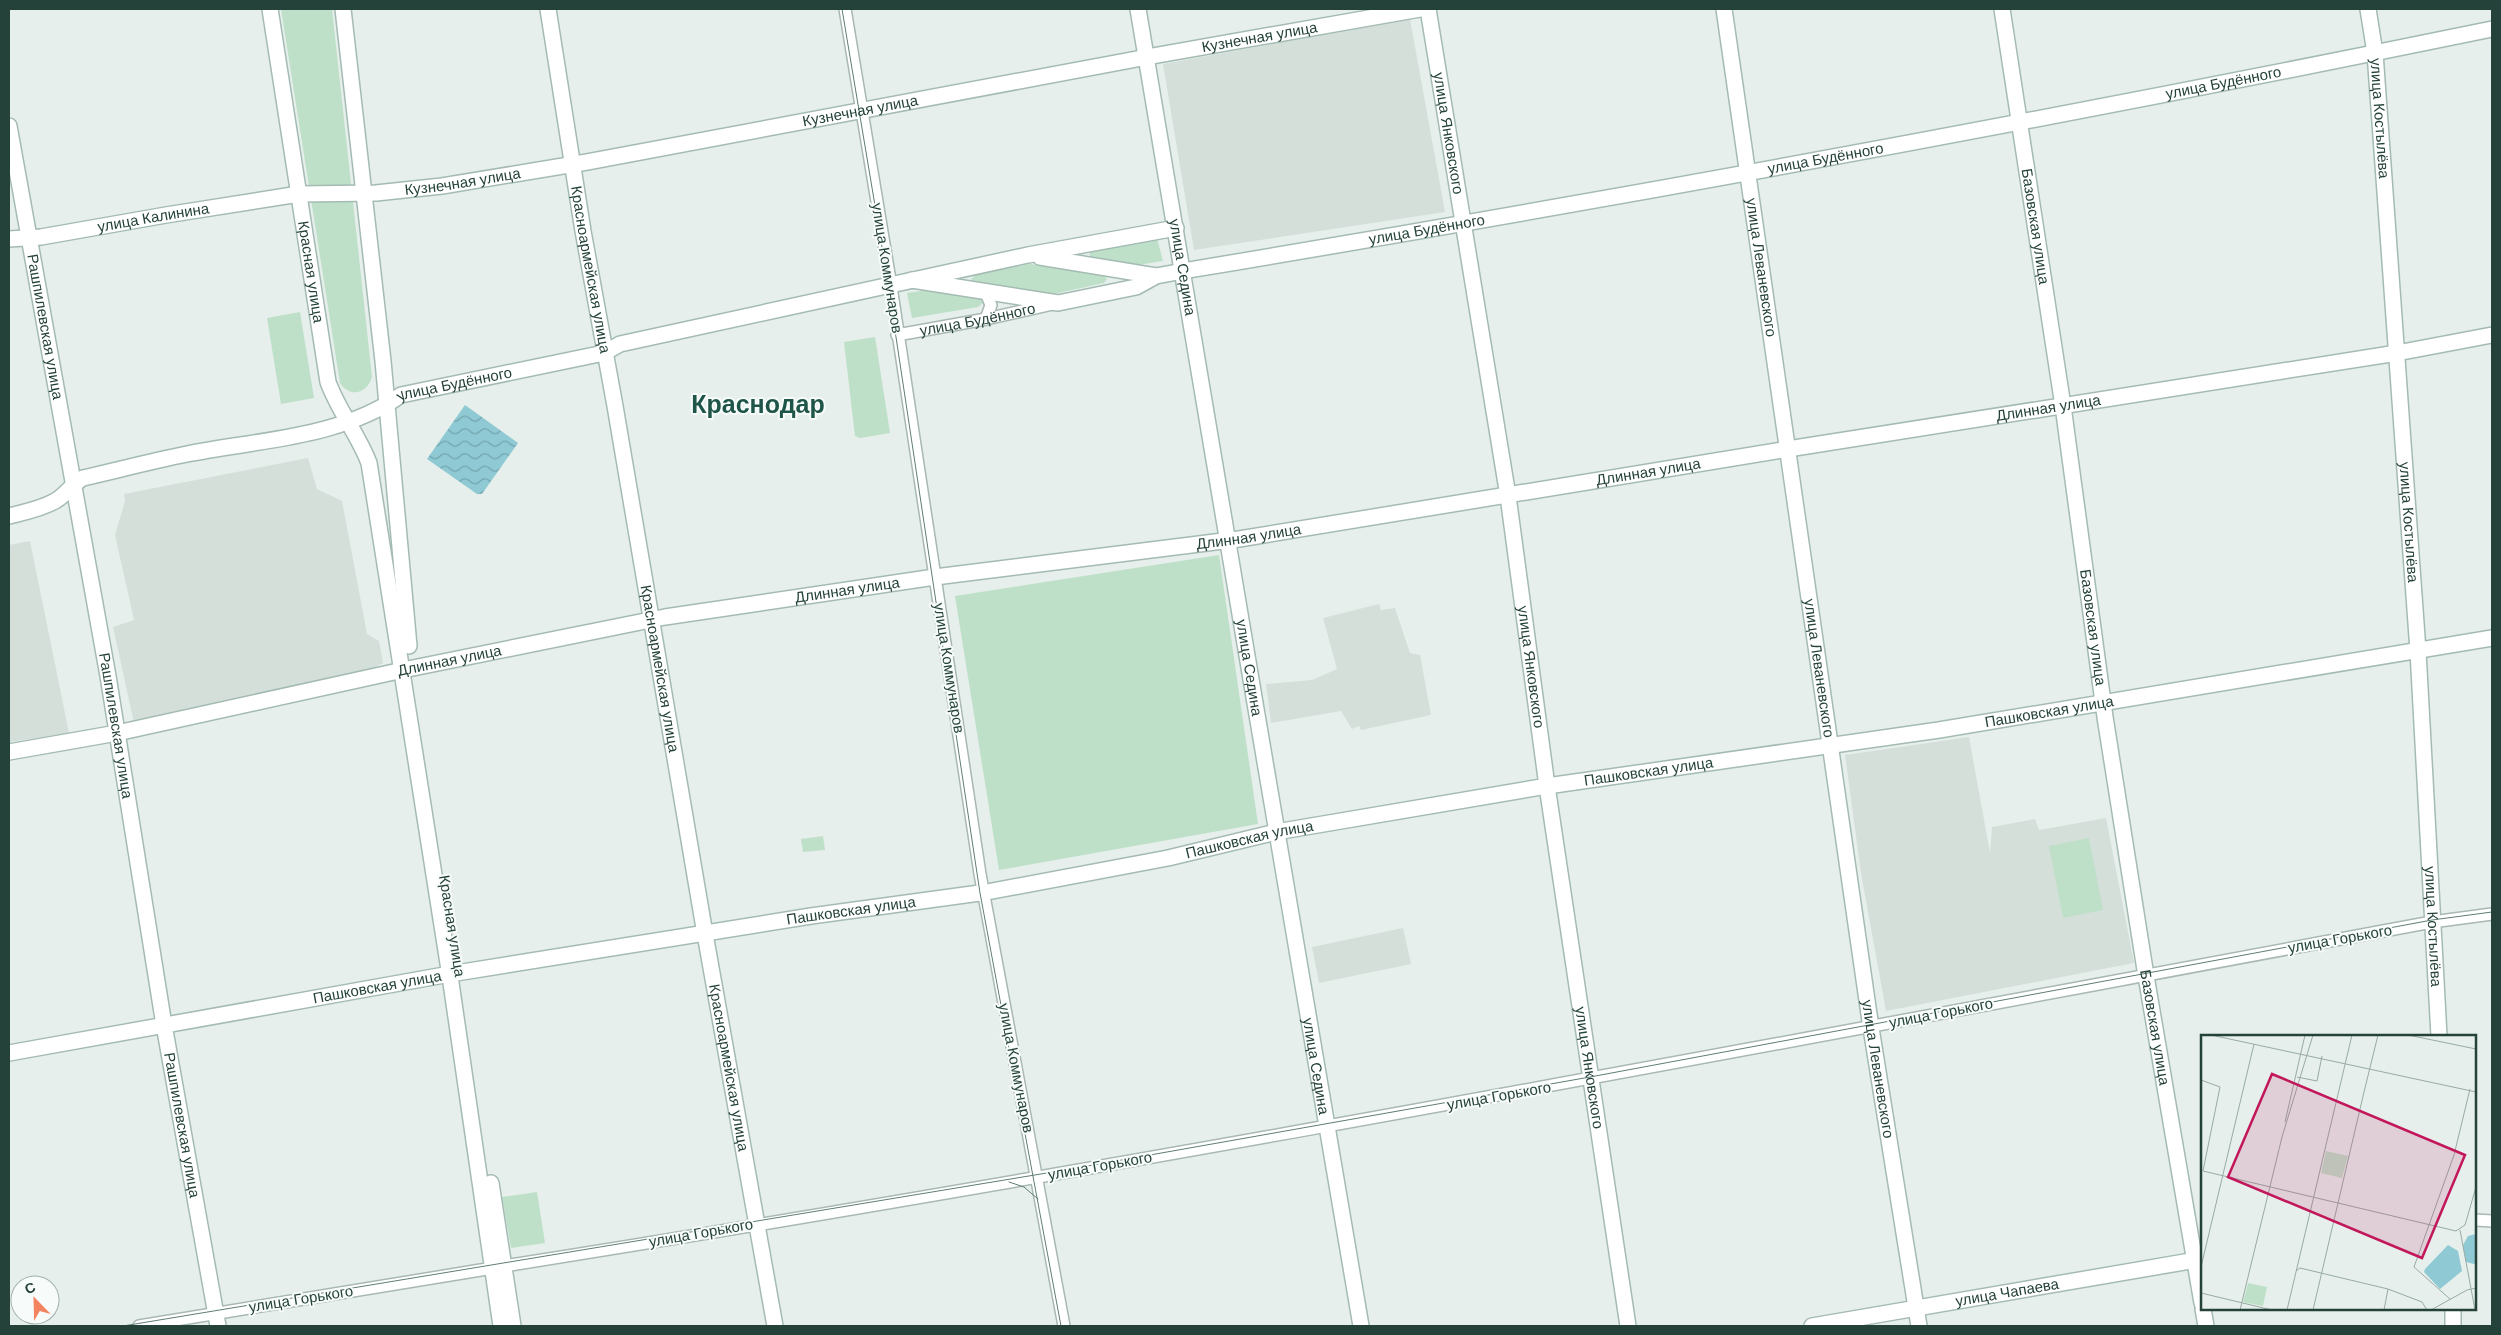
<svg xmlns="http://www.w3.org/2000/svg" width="2501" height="1335" font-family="'DM Sans',sans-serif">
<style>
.built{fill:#d4dfda}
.green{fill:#bfe0c8}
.water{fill:url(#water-waves)}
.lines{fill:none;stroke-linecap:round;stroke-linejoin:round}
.street-casing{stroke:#a8b8b2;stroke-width:14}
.secondary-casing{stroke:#a4bbb3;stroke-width:18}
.street{stroke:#fff;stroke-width:11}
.secondary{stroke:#fff;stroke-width:15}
.tram{stroke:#5f7d75;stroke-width:1}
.labels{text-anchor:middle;stroke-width:4;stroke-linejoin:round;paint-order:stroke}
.street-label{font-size:15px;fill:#24423a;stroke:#f7fbf9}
.town-label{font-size:25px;font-weight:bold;fill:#1f5548;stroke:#f7fbf9}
.inset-road{fill:none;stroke:#98aaa4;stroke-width:1}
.view{fill:#c2185b;fill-opacity:0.15;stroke:#c2185b;stroke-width:2.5}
.inset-edge{fill:none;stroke:#24423a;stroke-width:2.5}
</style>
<defs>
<pattern id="water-waves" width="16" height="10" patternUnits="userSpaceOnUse" patternTransform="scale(1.25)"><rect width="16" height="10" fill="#8ec9d4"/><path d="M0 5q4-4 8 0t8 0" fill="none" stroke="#74a5ad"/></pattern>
</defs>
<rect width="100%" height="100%" fill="#e6efeb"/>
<g class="built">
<polygon points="1410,19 1445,212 1194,250 1163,64"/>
<polygon points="308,458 317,489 342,501 367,634 379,641 383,663 368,671 134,723 113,627 134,620 115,535 125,501 124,494"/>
<polygon points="30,541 69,733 9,742 9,545"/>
<polygon points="1379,604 1381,610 1395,608 1410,653 1420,655 1431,715 1361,730 1359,726 1352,729 1341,711 1271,723 1266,684 1312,680 1337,669 1323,618"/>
<polygon points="1969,737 1990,853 1992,827 2035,819 2039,830 2106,818 2134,963 1886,1011 1861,873 1845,755"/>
<polygon points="1403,928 1411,964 1319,983 1312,947"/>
</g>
<g class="green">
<path d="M281,9H332L372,377C367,394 350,398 340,383Z"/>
<polygon points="1157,238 1163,261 1138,265 1092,259 1089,254 1093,251"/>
<polygon points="1030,264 1102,274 1107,279 1104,283 1049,295 974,283 971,279 976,275"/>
<polygon points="927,290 981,299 983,303 978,307 912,318 907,293"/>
<polygon points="300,312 314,398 281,404 267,318"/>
<polygon points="875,337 890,433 860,438 855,436 844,342"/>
<polygon points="1219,555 1258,824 999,870 955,596"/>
<polygon points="823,836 825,850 803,852 801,839"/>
<polygon points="2089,838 2103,910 2063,918 2049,846"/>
<polygon points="537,1192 545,1243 511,1248 502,1197"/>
</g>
<polygon class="water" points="465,405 518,443 482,494 477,494 427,459"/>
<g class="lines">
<g class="street-casing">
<g id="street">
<polyline points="845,9 890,280 980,874 1064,1326"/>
<polyline points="986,319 991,305 986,293"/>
<path id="s1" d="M897,335L986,319L1053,304"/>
<polyline points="2475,1220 2492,1221"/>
<path d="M504,1266C1149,1164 1790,1041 2432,922L2492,914"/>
<polyline points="139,1326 493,1268"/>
</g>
</g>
<g class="secondary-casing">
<g id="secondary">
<path id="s2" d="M270,9L328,382C339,412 358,434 369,463L450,976L501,1326"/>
<polyline points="343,9 383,361 409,646"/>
<path id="s3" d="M548,9L583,231L615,406L705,934L775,1326"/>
<path id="s4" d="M1138,9C1215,447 1283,888 1361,1326"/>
<path id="s5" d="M1428,9L1508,496L1547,786L1628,1326"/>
<path id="s6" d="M1724,9L1871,1028L1919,1326"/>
<path id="s7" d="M2002,9L2063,406L2105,717L2146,976L2202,1303"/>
<path id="s8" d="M2368,9L2375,53L2418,651L2439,1036"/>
<path id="s9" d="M9,126L108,676L164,1025L218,1326"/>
<path id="s10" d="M9,239L41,237L166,215L299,194L376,193L442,186L587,162L1158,55L1420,9"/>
<polyline points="1040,257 1156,276"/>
<path id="s11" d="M912,280L1058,303L1136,287L1156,276L1183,271C1621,198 2058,118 2492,29"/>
<path id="s12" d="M9,516C25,512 41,509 55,501C66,495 72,484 83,478C118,470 152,461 187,454C257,440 341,438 401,395L604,353L620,344L1028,255L1176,228"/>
<path id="s13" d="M9,752L117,733L403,670L665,617L935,577L1239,539L1788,449L2397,353L2492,335"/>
<path id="s14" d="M9,1053L450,974L811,916L987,892L1168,858L1276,832L1547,786L1939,730L2492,638"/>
<polyline points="491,1183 513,1326"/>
<polyline points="2203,1309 2206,1326"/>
<polyline points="2453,1309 2453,1326"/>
<path id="s15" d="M1812,1326L2202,1259"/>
</g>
</g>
<use href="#street" class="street"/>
<use href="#secondary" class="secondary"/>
<g class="tram">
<polyline points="842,9 886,271 980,893 1061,1326"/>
<polyline points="1009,1182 1024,1187 1038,1199"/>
<polyline points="123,1326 1071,1169 1590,1077 2432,920 2492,912"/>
</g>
</g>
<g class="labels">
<g class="street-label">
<text dy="5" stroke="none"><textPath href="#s10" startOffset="1268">Кузнечная улица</textPath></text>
<text dy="5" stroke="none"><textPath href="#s11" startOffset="1335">улица Будённого</textPath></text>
<text dy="5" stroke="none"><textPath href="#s10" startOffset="862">Кузнечная улица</textPath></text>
<text dy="5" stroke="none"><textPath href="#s8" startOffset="110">улица Костылёва</textPath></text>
<text dy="5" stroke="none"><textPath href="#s5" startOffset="126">улица Янковского</textPath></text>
<text dy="5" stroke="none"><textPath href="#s11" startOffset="930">улица Будённого</textPath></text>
<text dy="5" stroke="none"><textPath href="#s10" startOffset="458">Кузнечная улица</textPath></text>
<text dy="5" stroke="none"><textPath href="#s10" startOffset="146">улица Калинина</textPath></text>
<text dy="5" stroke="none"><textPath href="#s7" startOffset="220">Базовская улица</textPath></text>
<text dy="5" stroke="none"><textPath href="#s11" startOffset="525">улица Будённого</textPath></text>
<text dy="5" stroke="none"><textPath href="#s6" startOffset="261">улица Леваневского</textPath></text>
<text transform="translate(887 268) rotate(81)" y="5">улица Коммунаров</text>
<text dy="5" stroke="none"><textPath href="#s4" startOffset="262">улица Седина</textPath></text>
<text dy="5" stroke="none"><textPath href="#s3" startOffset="264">Красноармейская улица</textPath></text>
<text dy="5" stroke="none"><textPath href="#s2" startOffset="266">Красная улица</textPath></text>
<text dy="5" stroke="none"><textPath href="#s1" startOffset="82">улица Будённого</textPath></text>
<text dy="5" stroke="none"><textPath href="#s9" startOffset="204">Рашпилевская улица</textPath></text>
<text dy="5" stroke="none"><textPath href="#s12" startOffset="470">улица Будённого</textPath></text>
<text dy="5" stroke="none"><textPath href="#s13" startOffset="2069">Длинная улица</textPath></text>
<text dy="5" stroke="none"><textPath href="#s13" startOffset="1664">Длинная улица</textPath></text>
<text dy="5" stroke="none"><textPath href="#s8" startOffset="515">улица Костылёва</textPath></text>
<text dy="5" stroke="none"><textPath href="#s13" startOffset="1259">Длинная улица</textPath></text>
<text dy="5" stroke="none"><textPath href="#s13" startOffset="854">Длинная улица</textPath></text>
<text dy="5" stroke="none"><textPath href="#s7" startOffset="625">Базовская улица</textPath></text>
<text dy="5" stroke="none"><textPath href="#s13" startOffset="450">Длинная улица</textPath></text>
<text dy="5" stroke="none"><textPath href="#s5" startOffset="666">улица Янковского</textPath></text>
<text dy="5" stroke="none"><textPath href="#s3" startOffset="669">Красноармейская улица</textPath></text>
<text transform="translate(949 668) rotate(81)" y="5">улица Коммунаров</text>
<text dy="5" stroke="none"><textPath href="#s4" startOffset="668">улица Седина</textPath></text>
<text dy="5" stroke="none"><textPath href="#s6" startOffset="666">улица Леваневского</textPath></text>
<text dy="5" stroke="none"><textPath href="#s14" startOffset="2069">Пашковская улица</textPath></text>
<text dy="5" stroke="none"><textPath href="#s9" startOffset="609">Рашпилевская улица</textPath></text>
<text dy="5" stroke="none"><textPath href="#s14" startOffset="1664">Пашковская улица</textPath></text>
<text dy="5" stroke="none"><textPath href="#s14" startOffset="1259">Пашковская улица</textPath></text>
<text dy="5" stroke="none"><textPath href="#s14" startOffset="854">Пашковская улица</textPath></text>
<text transform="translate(452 926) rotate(81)" y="5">Красная улица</text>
<text dy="5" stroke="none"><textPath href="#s8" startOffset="920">улица Костылёва</textPath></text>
<text transform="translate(2340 939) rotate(-10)" y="5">улица Горького</text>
<text dy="5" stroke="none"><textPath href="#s14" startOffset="374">Пашковская улица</textPath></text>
<text transform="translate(1941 1013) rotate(-11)" y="5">улица Горького</text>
<text dy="5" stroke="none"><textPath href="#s7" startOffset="1030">Базовская улица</textPath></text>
<text dy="5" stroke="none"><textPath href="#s3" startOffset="1074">Красноармейская улица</textPath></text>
<text dy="5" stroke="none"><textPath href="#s4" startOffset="1072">улица Седина</textPath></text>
<text transform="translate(1016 1068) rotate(79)" y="5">улица Коммунаров</text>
<text dy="5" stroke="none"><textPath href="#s5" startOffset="1071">улица Янковского</textPath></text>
<text dy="5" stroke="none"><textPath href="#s6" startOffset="1071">улица Леваневского</textPath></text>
<text transform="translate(1499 1096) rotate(-10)" y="5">улица Горького</text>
<text dy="5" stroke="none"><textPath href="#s9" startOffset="1014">Рашпилевская улица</textPath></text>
<text transform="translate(1100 1166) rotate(-10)" y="5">улица Горького</text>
<text transform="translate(701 1233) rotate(-10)" y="5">улица Горького</text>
<text dy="5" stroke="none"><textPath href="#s15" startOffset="198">улица Чапаева</textPath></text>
<text transform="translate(301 1299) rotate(-9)" y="5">улица Горького</text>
</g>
<g class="town-label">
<text x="758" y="413">Краснодар</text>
</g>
</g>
<g transform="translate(2201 1035)">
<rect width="275" height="275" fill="#e6efeb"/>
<path d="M125,116L147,121L141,143L120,138ZM47,248L66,252L62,271L42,267Z" fill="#bfe0c8"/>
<path d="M275,199V229H273L265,227L262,210L267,201ZM247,210L257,216L261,236L239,254L223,237L224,234Z" fill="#8ec9d4"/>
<path class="inset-road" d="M10,0L275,57M207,0L275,14M96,42L116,46L121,21M0,45L19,52L2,136L255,196L264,190L275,152M163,57L177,0M84,87L104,0M259,195L274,275M0,232L53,9M95,236L99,233L187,254L221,267L226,275M0,258L71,275M249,264L213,232L253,120L269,54M39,275L81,102L112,0M86,275L151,0M112,275L163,57M183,275L187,254M230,275L266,255L275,253"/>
<path class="view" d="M71,39L264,120L221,223L27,142Z"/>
<rect width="275" height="275" class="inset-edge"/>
</g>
<rect width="2501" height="1335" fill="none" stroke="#24423a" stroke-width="20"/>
<g transform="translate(35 1300) rotate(337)"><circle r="24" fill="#f7fbf9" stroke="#a3b1ad"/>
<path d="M0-4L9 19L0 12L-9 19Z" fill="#f4845f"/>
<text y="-8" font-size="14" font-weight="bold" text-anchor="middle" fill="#24423a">С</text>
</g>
</svg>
